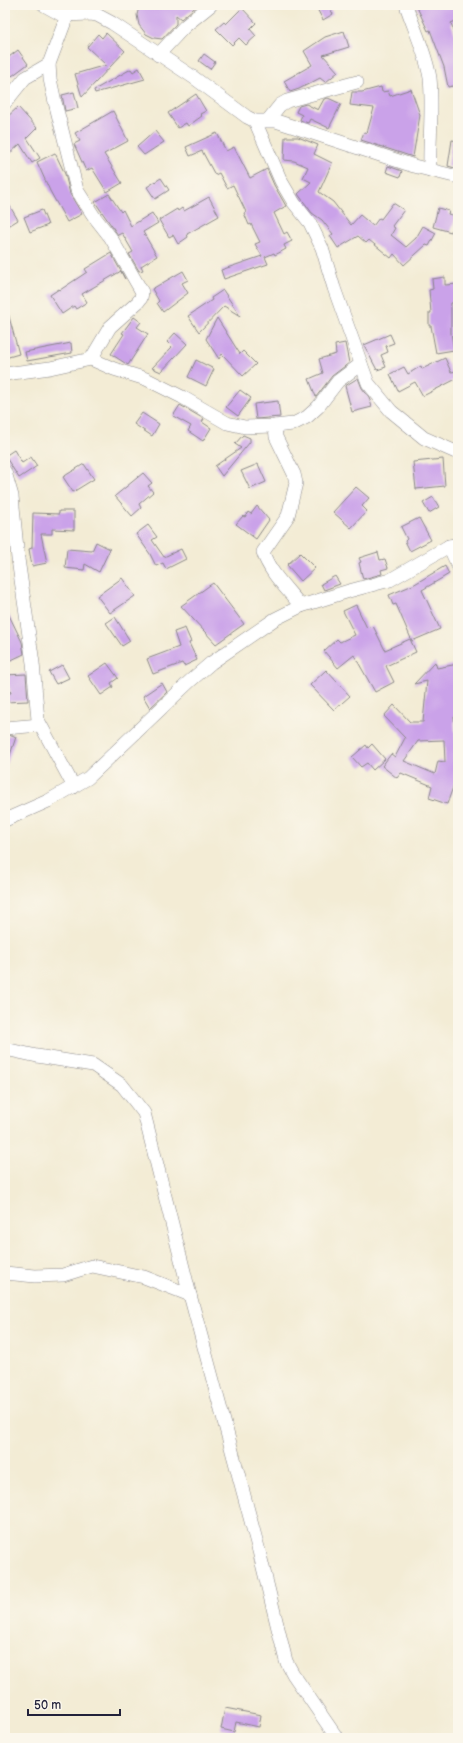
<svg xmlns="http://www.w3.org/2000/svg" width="463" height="1743" font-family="'Balsamiq Sans',sans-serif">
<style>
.building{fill:#caa2e9;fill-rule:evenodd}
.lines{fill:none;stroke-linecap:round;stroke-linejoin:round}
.minor-casing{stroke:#8a8788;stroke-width:14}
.minor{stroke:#fff;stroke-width:13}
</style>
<rect width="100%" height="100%" fill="#fbf7ec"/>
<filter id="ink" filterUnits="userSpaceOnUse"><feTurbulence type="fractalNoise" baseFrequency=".025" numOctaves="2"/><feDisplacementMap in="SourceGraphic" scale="8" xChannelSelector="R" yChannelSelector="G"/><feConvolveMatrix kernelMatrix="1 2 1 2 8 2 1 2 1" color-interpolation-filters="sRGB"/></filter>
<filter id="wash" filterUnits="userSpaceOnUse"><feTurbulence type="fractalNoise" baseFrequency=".012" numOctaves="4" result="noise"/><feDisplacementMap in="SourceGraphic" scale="16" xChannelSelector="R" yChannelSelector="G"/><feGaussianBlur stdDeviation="0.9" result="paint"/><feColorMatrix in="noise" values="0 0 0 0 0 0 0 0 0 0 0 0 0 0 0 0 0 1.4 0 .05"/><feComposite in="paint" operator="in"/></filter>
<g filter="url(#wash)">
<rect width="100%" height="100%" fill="#f3ecd5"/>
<g id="blocks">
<g class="building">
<polygon points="142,5 198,5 181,19 176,15 176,24 162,39 154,38 146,34 139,25 137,15 139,7"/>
<polygon points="315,5 328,5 333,14 323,20"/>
<polygon points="416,5 458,5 458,20 451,23 458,42 458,85 448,87 444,67 430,30 428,31"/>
<polygon points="242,8 256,23 250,29 256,36 246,45 239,38 232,45 216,29 224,22 226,24"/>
<polygon points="344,31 349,47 323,55 338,72 326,82 325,82 320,78 299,89 290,92 284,81 312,65 304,51 325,37"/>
<polygon points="106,33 125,51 82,97 75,74 106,65 87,47 98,34 102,38"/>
<polygon points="18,50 28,64 12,76 5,67 5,60"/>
<polygon points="204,54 215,62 210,69 199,61"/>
<polygon points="139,68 145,79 95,93 94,90 131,69 133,72"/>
<polygon points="381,87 382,92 388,91 390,96 411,89 420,115 413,157 361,140 364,132 367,133 374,108 350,105 352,92 362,92"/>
<polygon points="74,92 78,108 65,111 62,95"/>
<polygon points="196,94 206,111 200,114 202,116 188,126 186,123 178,128 168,113"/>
<polygon points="328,98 341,104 329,128 310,119 308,123 300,120 302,115 296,112 299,106 306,104 318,110 324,99"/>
<polygon points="18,107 37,128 27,138 40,158 32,163 20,144 5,158 5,119"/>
<polygon points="113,111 128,141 104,154 122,183 107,192 92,168 86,171 74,144 80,141 75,133"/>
<polygon points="155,131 164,142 144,155 137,147"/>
<polygon points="217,133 226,151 234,147 250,178 267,169 274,185 286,206 274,213 284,234 287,232 292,241 284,245 286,249 275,255 274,253 265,257 268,264 224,279 221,270 262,256 255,244 260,242 251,224 249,225 244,213 246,212 233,185 227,188 219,173 215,175 202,151 190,156 186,147"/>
<polygon points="285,137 298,137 318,145 314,154 332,163 319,192 333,202 351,225 360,215 373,226 379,218 381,219 393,203 404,210 392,226 395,228 391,235 406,247 416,238 423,226 436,233 429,246 426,245 404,265 394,254 391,258 369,240 366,243 358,236 338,248 330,236 333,234 322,220 312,213 298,194 311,182 303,178 308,167 294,161 284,160"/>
<polygon points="452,140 458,141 458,169 448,166"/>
<polygon points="55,153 65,174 70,194 82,214 67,222 50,191 37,162"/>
<polygon points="388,166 402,171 400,177 386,172"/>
<polygon points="161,178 169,190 155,199 147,187"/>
<polygon points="109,194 121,212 123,210 131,226 152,213 158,223 143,232 157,256 141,266 143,270 139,271 129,254 133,252 122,233 118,235 95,202"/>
<polygon points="209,197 219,216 187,234 188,237 178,244 173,235 169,237 159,220 177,209 178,211 182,208 184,211"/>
<polygon points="5,198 18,220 5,228"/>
<polygon points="438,208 449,211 448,214 456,216 451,232 433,227"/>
<polygon points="42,210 48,225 30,232 24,217"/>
<polygon points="111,253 125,279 121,271 82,294 87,302 76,309 74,306 62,314 50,295 59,289 60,290 87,272 85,269"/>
<polygon points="183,271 188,280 182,283 188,293 163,312 157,303 159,301 152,289"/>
<polygon points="445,277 445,285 458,284 458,302 451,303 451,333 454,350 436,353 431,326 429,326 429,313 431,313 429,290 433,289 432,279"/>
<polygon points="223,290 240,316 224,306 199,332 188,316 212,300 211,298"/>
<polygon points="5,313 8,313 19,354 5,358"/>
<polygon points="134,317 141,322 137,327 148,334 128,365 111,354 124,334 122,333"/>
<polygon points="217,318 240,354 243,351 256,364 243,376 222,354 219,359 206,339"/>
<polygon points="175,333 187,344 161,372 152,368 172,347 167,342"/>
<polygon points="390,334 394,343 386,346 388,352 381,355 386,367 377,370 364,345"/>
<polygon points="71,343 72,353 27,361 25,352"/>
<polygon points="345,343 349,363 332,376 316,397 309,379 323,373 319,359 336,354 335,345"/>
<polygon points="445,358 451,372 458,371 458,378 423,396 415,382 398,391 390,374 404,367 408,374 421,366 422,369"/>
<polygon points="196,360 214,369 206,386 188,377"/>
<polygon points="358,378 362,388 369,397 372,407 352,412 345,386"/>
<polygon points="240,390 251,398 238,416 226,407"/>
<polygon points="278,401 280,417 256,419 254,404"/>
<polygon points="180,405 204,419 202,422 211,428 203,441 188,431 191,426 173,416"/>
<polygon points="142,413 159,424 152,436 134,424"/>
<polygon points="243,435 250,438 250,442 222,476 215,466 241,448 235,444"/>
<polygon points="14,450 22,463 31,457 37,466 19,478 5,456"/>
<polygon points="443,459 445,486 416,489 413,462"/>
<polygon points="84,464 94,479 73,492 63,477"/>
<polygon points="258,464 266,482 250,489 241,471"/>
<polygon points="143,473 152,483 148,486 153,492 139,504 141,508 132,516 115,496"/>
<polygon points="356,487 369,498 362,506 367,511 351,528 333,512"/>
<polygon points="433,497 439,507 429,513 423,503"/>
<polygon points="257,506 269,520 256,539 236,524 243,516 245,517 248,512 251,514"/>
<polygon points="59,511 74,511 74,530 52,529 52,534 41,534 47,563 32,566 29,549 32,548 33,513 59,514"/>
<polygon points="419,518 431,540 410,551 405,541 407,539 401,527"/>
<polygon points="148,525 157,537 152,540 164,557 181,549 186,559 166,569 163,563 156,566 150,554 136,534"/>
<polygon points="96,542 110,549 99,572 85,564 84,570 65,568 67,549 92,551"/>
<polygon points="378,552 380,560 385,559 388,568 381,570 382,574 363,579 359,563 361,562 359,558"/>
<polygon points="300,553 315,568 301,581 287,565"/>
<polygon points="445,566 449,574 422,590 440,629 412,641 396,604 393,605 389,595 413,585"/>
<polygon points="335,576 340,584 324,590 321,584"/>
<polygon points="122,578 135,596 110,613 97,596"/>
<polygon points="213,583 244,624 216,644 181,606"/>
<polygon points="356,605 367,628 373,626 385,650 410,639 416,652 386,666 394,682 375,692 354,655 338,668 324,651 337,639 340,642 355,635 343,611"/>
<polygon points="7,611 22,642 24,654 5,663 5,640 9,638 5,625 5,612"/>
<polygon points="115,617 130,641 122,646 106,623"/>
<polygon points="185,628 191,642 189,643 197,660 184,666 182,663 153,674 147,659 179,647 174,632"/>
<path d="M435,662L437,668L458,664V717H454L458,773L447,804L429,798L432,786L401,773L397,778L382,766L391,754L395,757L405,738L384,716L394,705L410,722H423L427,681L414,684ZM444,740L445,762L438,761L435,774L404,761L418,741Z"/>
<polygon points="107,663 118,678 111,683 113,687 101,695 88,676"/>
<polygon points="62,665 69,678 56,684 49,672"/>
<polygon points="326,670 350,696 334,710 310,685"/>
<polygon points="26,674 28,701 5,702 5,693 11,693 5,675"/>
<polygon points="162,683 167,692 150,708 143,696"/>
<polygon points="12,735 16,737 7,764 5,763 5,736"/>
<polygon points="372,744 385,759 373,770 367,763 361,767 352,757 366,745 368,748"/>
<polygon points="225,1708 261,1715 259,1727 236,1722 234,1732 221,1729"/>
</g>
</g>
</g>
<g filter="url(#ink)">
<use href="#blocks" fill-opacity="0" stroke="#8a8788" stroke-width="1"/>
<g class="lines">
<g class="minor-casing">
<g id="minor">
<polyline points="44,5 62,15 91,14 97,15 112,23 193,77 247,117 255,121 276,121 414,166 458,177"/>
<polyline points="73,5 67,16 49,64 50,79 55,102 77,190 93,215 111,238 142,292 141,298 138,302 110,327 91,359"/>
<path d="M406,5C414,29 426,53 430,78C433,108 429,139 430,170"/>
<polyline points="158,55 185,26 211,5"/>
<polyline points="5,103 25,78 49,64"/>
<polyline points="268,120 280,105 287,101 357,82"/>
<polyline points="255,121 281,181 294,203 310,223 322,248 334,288 368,383 391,411 424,438 458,453"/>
<polyline points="5,374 50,368 91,359 114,369 146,379 182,397 227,423 245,427 275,426 293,424 307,417 318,407 338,381 361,364"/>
<path d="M275,426L276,437L294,474L296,483L288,516L263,552C269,572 288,590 301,606"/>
<polyline points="5,472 12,496 18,559 33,663 38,720 74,787"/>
<polyline points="449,546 458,566"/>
<polyline points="5,728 40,725"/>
<polyline points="5,820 48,801 88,778 190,681 211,663 275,619 301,606 349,591 390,580 449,546 458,544"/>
<polyline points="5,1049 37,1056 93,1065 122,1085 144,1113 190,1295 259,1551 286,1661 293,1674 337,1738"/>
<polyline points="5,1273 35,1276 63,1275 92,1266 144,1277 190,1295"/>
</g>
</g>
<use href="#minor" class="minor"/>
</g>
</g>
<rect width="463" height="1743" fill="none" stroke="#fbf7ec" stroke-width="20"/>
<path d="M28 1709v6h92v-6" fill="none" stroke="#22223b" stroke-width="2"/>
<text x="34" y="1709" font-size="12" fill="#22223b" stroke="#fbf7ec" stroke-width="3" paint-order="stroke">50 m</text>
</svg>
